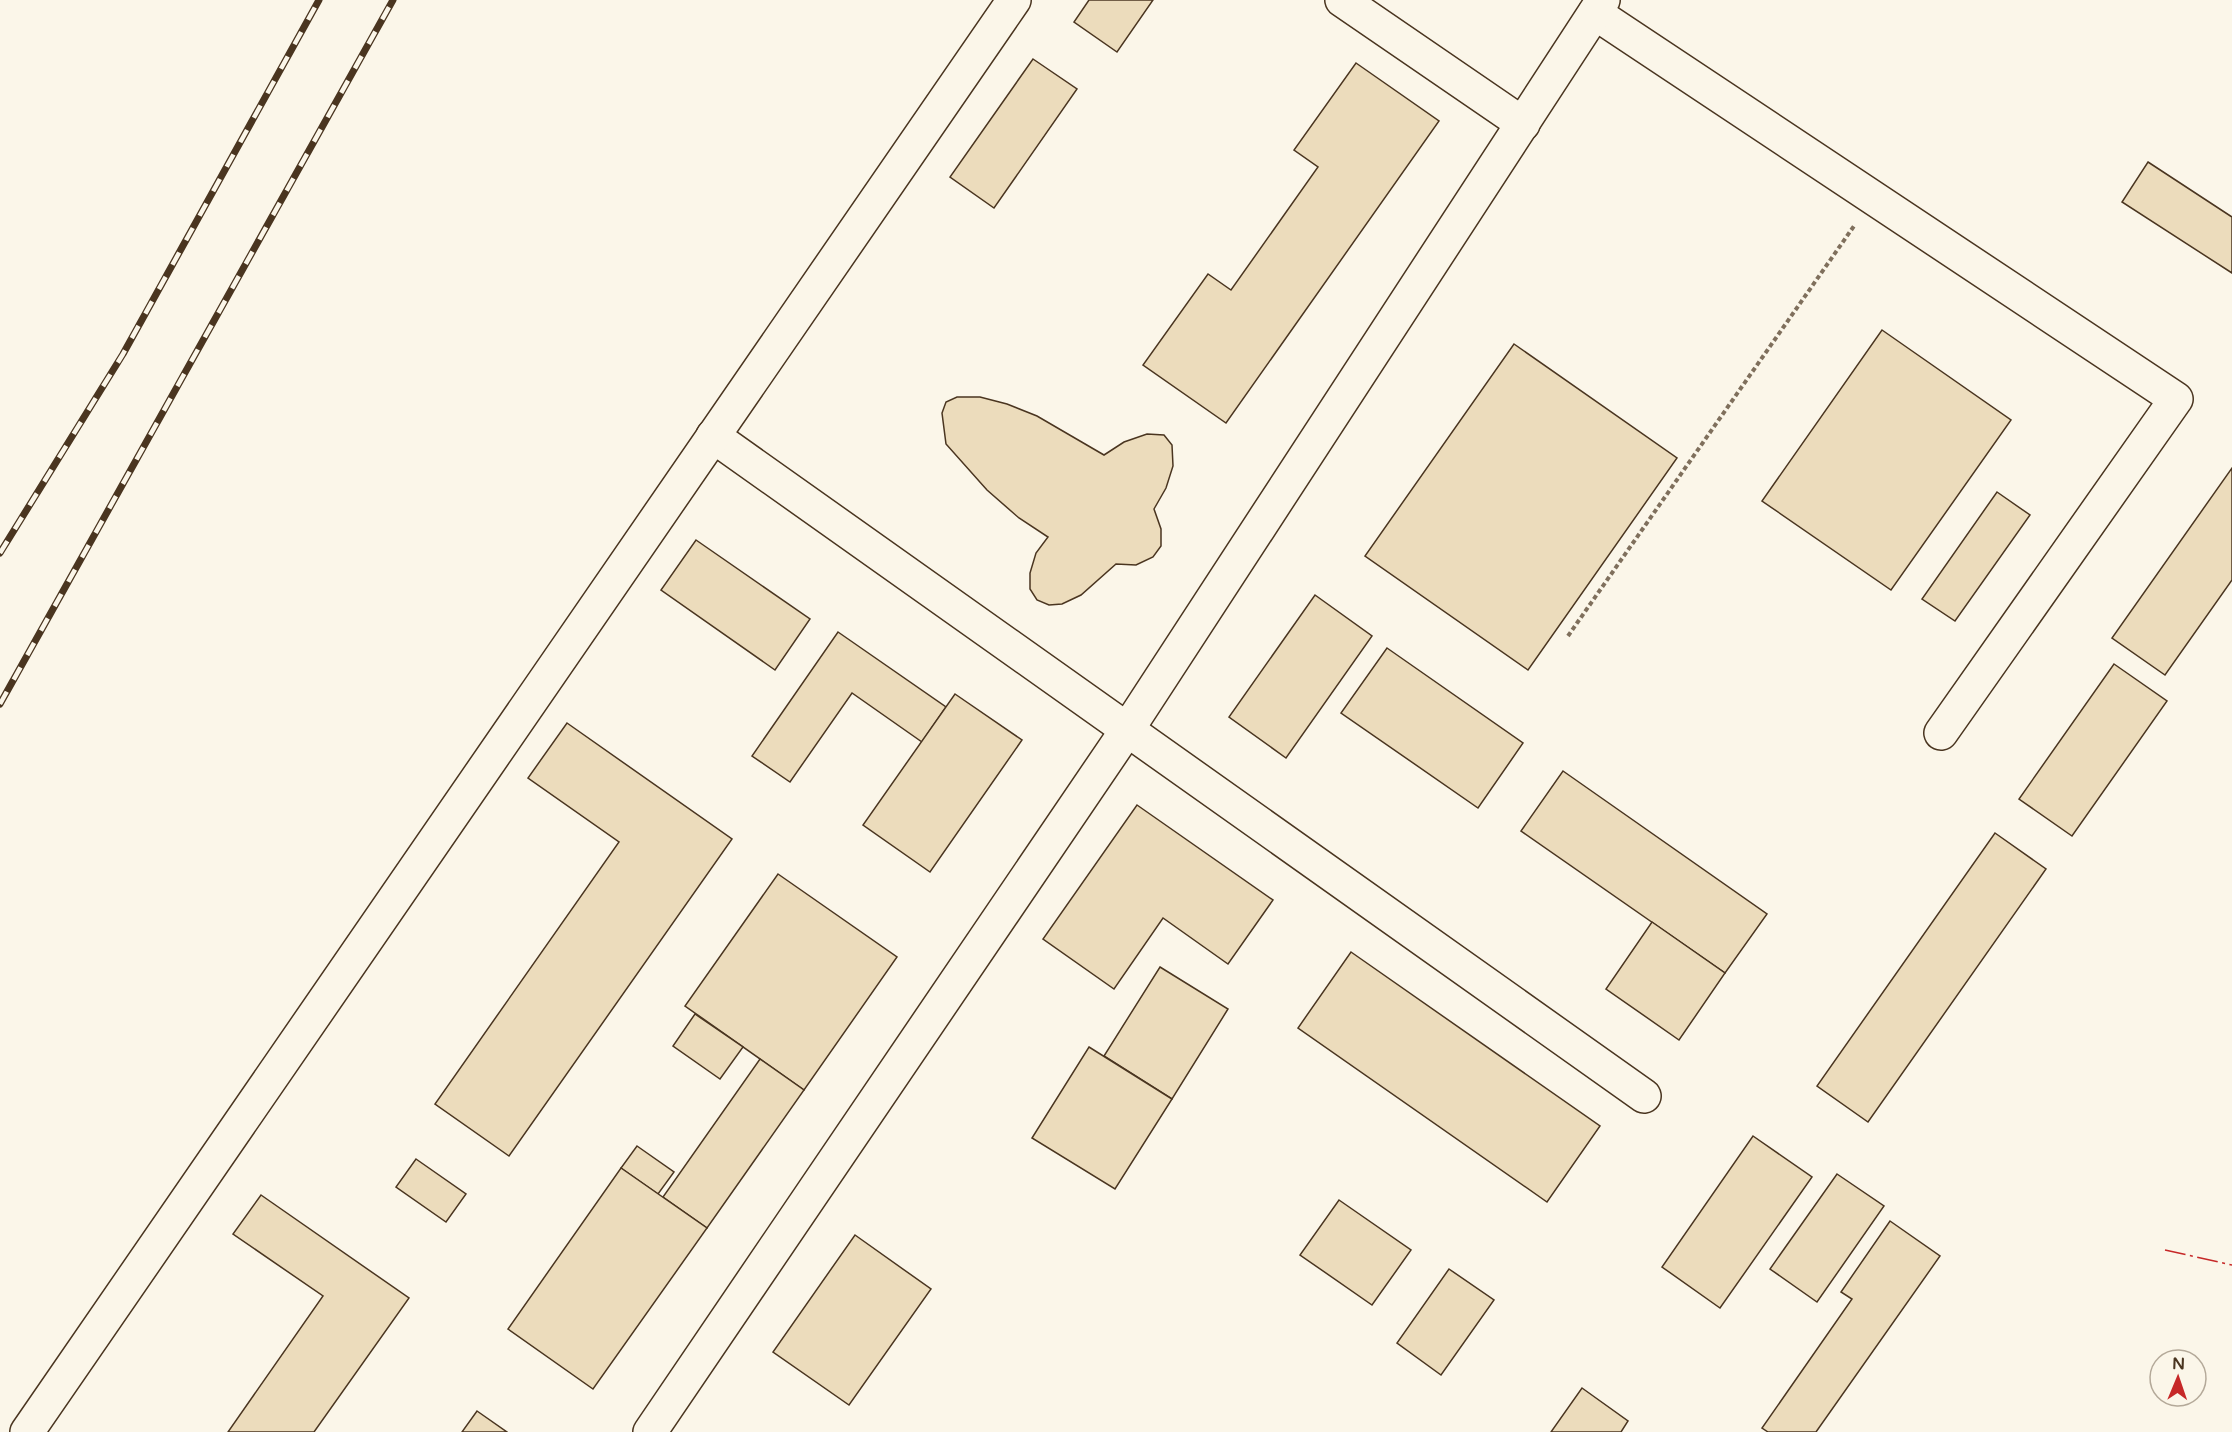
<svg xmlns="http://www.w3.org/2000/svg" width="2232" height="1432" font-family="'Varela Round',sans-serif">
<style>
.building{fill:#ecdcbc;stroke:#4a3520;stroke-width:1.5}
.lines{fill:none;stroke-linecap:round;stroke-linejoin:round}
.minor-casing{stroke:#4a3520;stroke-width:36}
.path{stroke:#7f6f5c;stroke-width:4;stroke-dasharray:4.5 3;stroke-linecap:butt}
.minor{stroke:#fbf6e9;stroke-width:33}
.rail-casing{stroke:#4a3520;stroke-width:7}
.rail{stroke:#fbf6e9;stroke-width:4.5;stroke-dasharray:14;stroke-linecap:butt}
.power{stroke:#c62828;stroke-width:1.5;stroke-dasharray:21 4.5 3 4.5;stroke-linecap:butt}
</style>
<rect width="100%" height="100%" fill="#fbf6e9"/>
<g class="building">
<polygon points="1089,0 1153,0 1117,52 1074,22"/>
<polygon points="1033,59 1077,89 994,208 950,177"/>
<polygon points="1356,63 1439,121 1226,423 1143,365 1208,274 1231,290 1318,167 1294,150"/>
<polygon points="2148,162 2232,217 2232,273 2122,202"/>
<polygon points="1882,330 2011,420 1891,590 1762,501"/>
<polygon points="1514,344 1677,458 1528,670 1365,556"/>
<polygon points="957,397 980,397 1007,404 1037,416 1104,455 1124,442 1147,434 1164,435 1172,445 1173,466 1166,488 1154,509 1161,529 1161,546 1153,557 1136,565 1116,564 1081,595 1062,604 1049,605 1037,600 1030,589 1030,573 1036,553 1048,537 1019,518 987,490 946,444 942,413 946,402"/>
<polygon points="2232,468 2232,580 2165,675 2112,638"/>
<polygon points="1997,492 2030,515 1955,621 1922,599"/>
<polygon points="696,540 810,619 775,670 661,590"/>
<polygon points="1315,595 1372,636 1286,758 1229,717"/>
<polygon points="838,632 946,707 922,742 852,693 790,782 752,756"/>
<polygon points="1387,648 1523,743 1478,808 1341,713"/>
<polygon points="2114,664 2167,701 2072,836 2019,799"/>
<polygon points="955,694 1022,740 930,872 863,825"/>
<polygon points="567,723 732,839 509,1156 435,1104 619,842 528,778"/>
<polygon points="1563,771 1767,914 1725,973 1521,831"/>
<polygon points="1137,805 1273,900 1228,964 1163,918 1114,989 1043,939"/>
<polygon points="1995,833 2046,869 1868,1122 1817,1086"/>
<polygon points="778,874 897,957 804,1090 685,1006"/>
<polygon points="1652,922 1725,973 1679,1040 1606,989"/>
<polygon points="1351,952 1600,1126 1547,1202 1298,1028"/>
<polygon points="1160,967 1228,1009 1172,1099 1104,1056"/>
<polygon points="695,1014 743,1047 720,1079 673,1046"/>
<polygon points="1089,1047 1172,1099 1115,1189 1032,1138"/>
<polygon points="760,1059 804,1090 707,1228 663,1197"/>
<polygon points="1753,1136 1812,1177 1720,1308 1662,1267"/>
<polygon points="637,1146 674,1172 658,1194 621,1168"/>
<polygon points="416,1159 466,1194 446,1222 396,1187"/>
<polygon points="621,1168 707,1228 593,1389 508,1329"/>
<polygon points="1837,1174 1884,1206 1817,1302 1770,1269"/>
<polygon points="261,1195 409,1298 314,1432 228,1432 323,1296 233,1234"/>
<polygon points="1339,1200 1411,1250 1372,1305 1300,1255"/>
<polygon points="1890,1221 1940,1256 1816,1432 1768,1432 1762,1428 1852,1299 1841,1292"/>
<polygon points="855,1235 931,1289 849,1405 773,1352"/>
<polygon points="1449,1269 1494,1300 1441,1375 1397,1343"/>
<polygon points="1582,1388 1628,1421 1621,1432 1551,1432"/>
<polygon points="477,1411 507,1432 462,1432"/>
</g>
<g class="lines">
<g class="minor-casing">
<g id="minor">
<polyline points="1342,0 1523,124"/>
<polyline points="1595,13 2176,399 1941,733"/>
<polyline points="713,436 1644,1096"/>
<polyline points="27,1432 1014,0"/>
<polyline points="650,1432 1127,730 1603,0"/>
</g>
</g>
<polyline class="path" points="1568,636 1854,226"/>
<use href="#minor" class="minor"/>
<g class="rail-casing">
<g id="rail">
<polyline points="0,553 123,354 319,0"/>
<polyline points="0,704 393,0"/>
</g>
</g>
<use href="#rail" class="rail"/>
<polyline class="power" points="2165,1250 2232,1265"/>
</g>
<g transform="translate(2178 1378) rotate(2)"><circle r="28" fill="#fbf6e9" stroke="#b4a999" stroke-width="1.5"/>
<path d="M0-4.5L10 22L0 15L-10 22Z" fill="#c62828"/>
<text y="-9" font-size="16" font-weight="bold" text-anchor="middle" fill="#4a3520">N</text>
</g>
</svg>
